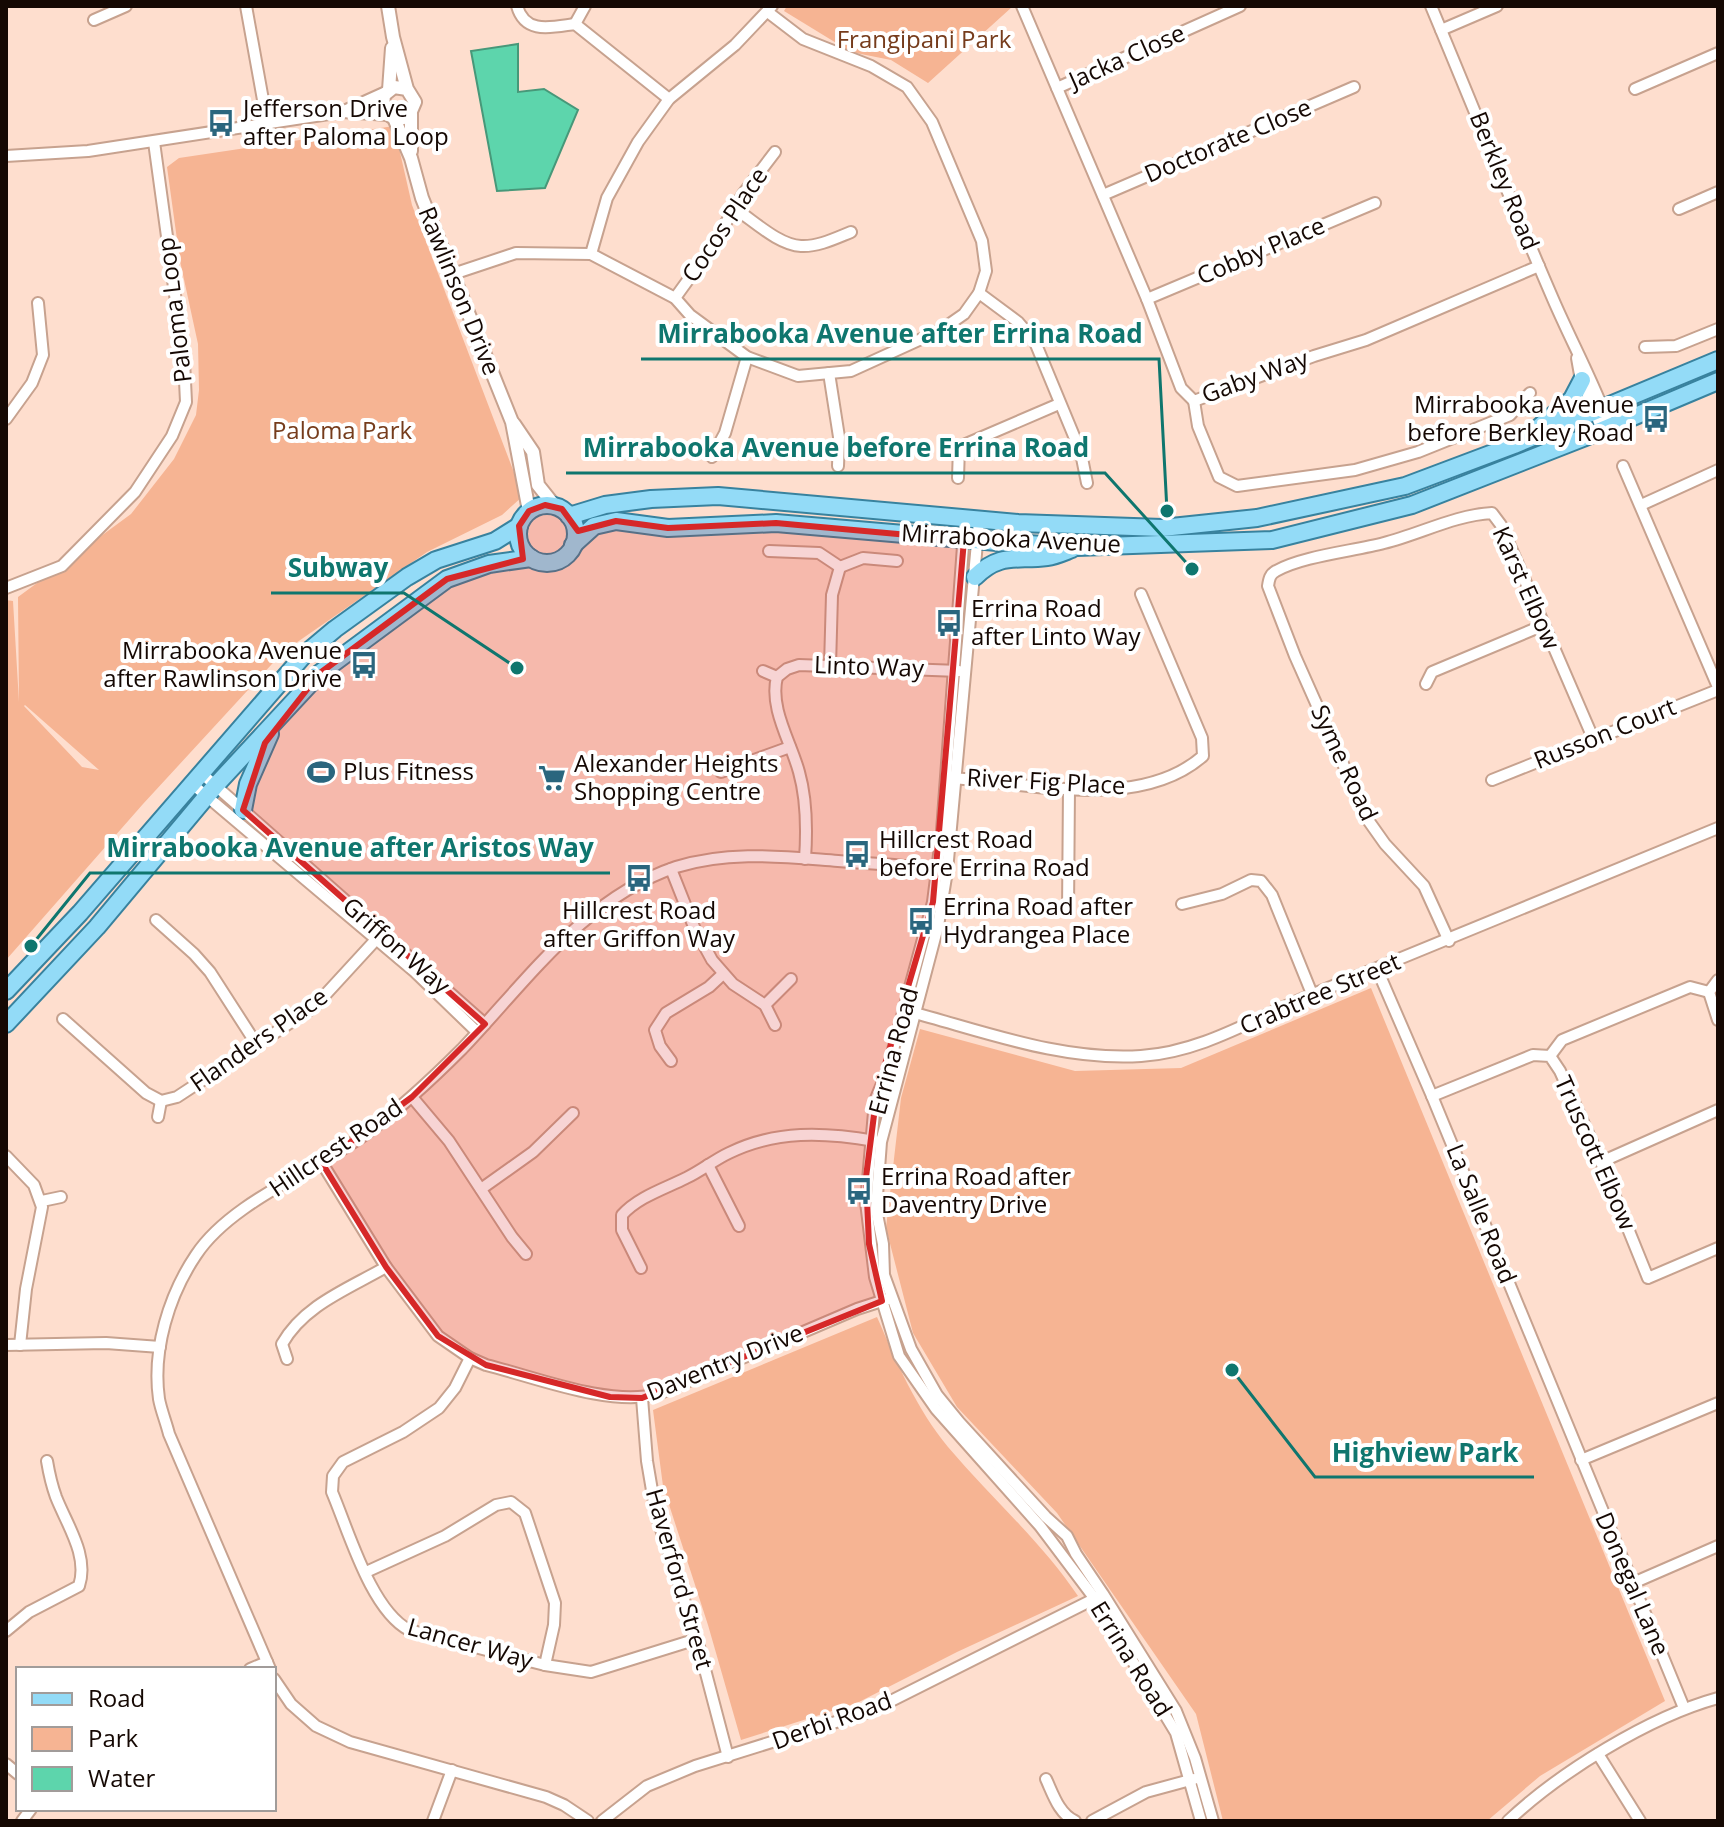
<svg xmlns="http://www.w3.org/2000/svg" width="1724" height="1827" font-family="'Open Sans',sans-serif">
<style>
.green{fill:#f6b493;fill-rule:evenodd}
.water{fill:#5dd5ac;stroke:#479879;stroke-width:2}
.lines{fill:none;stroke-linecap:round;stroke-linejoin:round}
.minor-casing{stroke:#c7a28f;stroke-width:14}
.tertiary-casing{stroke:#c7a28f;stroke-width:16}
.primary-casing{stroke:#38829e;stroke-width:20}
.minor{stroke:#fff;stroke-width:10}
.tertiary{stroke:#fff;stroke-width:12}
.primary{stroke:#93dbf7;stroke-width:16}
.marked{fill:#d62828;fill-opacity:0.2;stroke:#d62828;stroke-width:6;stroke-linejoin:round}
.labels{text-anchor:middle;stroke-width:8;stroke-linejoin:round;paint-order:stroke}
.park-label{font-size:24px;fill:#763c1c;stroke:#fff}
.street-label{font-size:24px;fill:#150803;stroke:#fff}
.poi-label{font-size:24px;fill:#150803;stroke:#fff;text-anchor:start}
.leader{fill:none;stroke:#0f766e;stroke-width:3}
.callout-dot{fill:#0f766e;stroke:#fff;stroke-width:3}
.callout-label{font-size:26px;text-anchor:middle;font-weight:bold;fill:#0f766e;stroke:#fff;stroke-width:8;stroke-linejoin:round;paint-order:stroke}
</style>
<rect width="100%" height="100%" fill="#fedece"/>
<g class="green">
<polygon points="787,6 1012,6 1012,7 928,83 891,60 851,52 784,11"/>
<path d="M394,126L412,205L523,496L502,515L427,552L283,652L143,804L6,960V600L13,601L19,702L18,597L131,514L174,459L196,415L199,390L198,344L180,261L167,167L179,158ZM24,706L25,705L99,770L82,767Z"/>
<polygon points="1371,988 1665,1701 1540,1776 1487,1821 1223,1821 1196,1714 1057,1513 957,1407 913,1333 886,1228 901,1098 920,1029 1075,1071 1181,1068"/>
<path d="M877,1317C897,1363 916,1408 948,1447C991,1498 1041,1541 1078,1596L957,1652L857,1703L741,1740L708,1625L663,1486L653,1410Z"/>
</g>
<polygon class="water" points="518,44 518,92 544,89 578,110 545,188 497,191 471,51"/>
<g class="lines">
<g class="minor-casing">
<g id="minor">
<polyline points="246,6 267,122"/>
<path d="M517,6C525,35 552,27 575,24L669,99"/>
<polyline points="1022,6 1147,299 1181,388 1194,401 1314,356 1366,340 1539,266"/>
<path d="M1431,6C1472,104 1511,202 1553,299C1572,343 1594,383 1610,427"/>
<polyline points="94,20 126,6"/>
<polyline points="575,24 585,6"/>
<polyline points="1441,30 1497,6"/>
<polyline points="1057,88 1240,6"/>
<polyline points="1635,89 1718,53"/>
<polyline points="344,111 386,92"/>
<polyline points="6,156 88,151 342,112 388,115"/>
<polyline points="1103,195 1354,87"/>
<path d="M734,208C753,220 778,245 801,246C818,247 836,238 851,232"/>
<polyline points="1679,209 1718,192"/>
<polyline points="591,254 607,198 638,142 669,99 735,45 772,6"/>
<polyline points="453,274 516,253 591,254 675,298 690,315 747,357 798,376 851,371 941,330 964,314 979,293 986,271 982,241 932,122 907,87 871,66 803,39 769,13"/>
<polyline points="979,293 1018,322 1035,342 1081,453 1087,483"/>
<polyline points="675,298 709,251 743,194 775,152"/>
<polyline points="1147,299 1375,203"/>
<polyline points="1645,347 1676,346 1718,329"/>
<polyline points="1577,358 1580,375 1602,430"/>
<polyline points="829,373 839,437 838,466"/>
<polyline points="1194,401 1198,426 1219,477 1237,486 1355,470 1418,452 1510,415 1530,393"/>
<polyline points="6,419 32,383 43,355 38,303"/>
<polyline points="712,457 725,433 747,357"/>
<polyline points="1623,466 1718,687"/>
<polyline points="958,478 959,447 1059,404"/>
<polyline points="1641,505 1718,470"/>
<polyline points="965,519 942,831 933,902 887,1072 875,1101 866,1202 875,1277 899,1356 936,1409 1040,1526 1095,1599 1176,1733 1201,1821"/>
<polyline points="979,521 947,871 938,926 881,1142 876,1209 883,1244 884,1275 911,1349 937,1395 959,1422 1046,1517 1067,1536 1076,1554 1103,1594 1176,1711 1195,1758 1213,1821"/>
<polyline points="769,551 819,553 840,567 863,558 897,561"/>
<polyline points="6,588 62,566 135,492 172,436 186,402 184,360 154,142"/>
<polyline points="830,666 832,595 840,567"/>
<polyline points="763,671 777,677"/>
<polyline points="1426,684 1432,672 1544,625"/>
<polyline points="200,772 485,1024"/>
<polyline points="721,772 790,747"/>
<path d="M952,778C1030,783 1139,812 1203,756L1202,738L1141,594"/>
<polyline points="1492,780 1718,690"/>
<polyline points="191,783 415,972 477,1032"/>
<path d="M805,859C807,830 807,800 799,772C791,742 769,708 777,677L787,669L799,665L959,671"/>
<polyline points="671,869 694,927 712,960 733,984 765,1005 775,1025"/>
<polyline points="1182,904 1222,894 1251,880 1261,881 1272,895 1312,994"/>
<polyline points="1068,911 1069,788"/>
<polyline points="156,920 194,954 210,972 257,1045"/>
<path d="M1449,941L1424,886L1385,844L1368,820L1295,656L1268,586C1269,579 1270,574 1276,571C1302,556 1354,551 1384,543C1420,534 1455,515 1492,513L1501,525L1593,738"/>
<polyline points="1377,969 1432,1096 1684,1708"/>
<polyline points="1718,980 1709,992 1718,1020"/>
<polyline points="765,1005 791,979"/>
<path d="M911,1012C986,1032 1062,1061 1141,1056C1204,1052 1258,1016 1316,993C1450,939 1584,884 1718,828"/>
<polyline points="63,1019 146,1093 161,1101 177,1097 314,1007 382,933"/>
<polyline points="1550,1056 1562,1040 1690,987 1709,992"/>
<polyline points="671,1061 660,1046 655,1030 666,1013 709,987 723,974"/>
<polyline points="1432,1096 1533,1055 1550,1056 1560,1071 1601,1162 1648,1278 1718,1248"/>
<polyline points="412,1097 449,1141 512,1237 526,1254"/>
<polyline points="158,1117 161,1101"/>
<polyline points="6,1156 34,1185 42,1207 26,1289 20,1345"/>
<polyline points="1601,1162 1718,1110"/>
<path d="M322,1163L386,1267L438,1336L470,1358L486,1365C535,1377 609,1407 658,1394L857,1309L888,1299"/>
<polyline points="708,1165 739,1226"/>
<polyline points="481,1189 533,1152 573,1113"/>
<polyline points="42,1201 61,1197"/>
<path d="M641,1268L622,1230V1215C638,1197 664,1189 686,1178C701,1171 714,1160 729,1153C776,1130 824,1132 875,1141"/>
<polyline points="6,1345 106,1343 160,1347"/>
<path d="M470,1358L455,1388L439,1408L403,1432L343,1462L333,1476L332,1492C349,1532 371,1610 409,1630L545,1665L591,1672L697,1639"/>
<path d="M287,1359L282,1344C304,1305 348,1289 386,1267"/>
<polyline points="642,1398 647,1461 656,1514 697,1639 728,1757"/>
<polyline points="1581,1460 1718,1403"/>
<polyline points="366,1572 445,1536 496,1505 511,1502 525,1513 555,1603 554,1625 545,1665"/>
<polyline points="1633,1583 1718,1546"/>
<path d="M6,1631L29,1612L79,1586C89,1556 67,1525 56,1497C52,1486 49,1473 47,1461"/>
<polyline points="250,1669 267,1662"/>
<path d="M270,1669L169,1434C166,1422 161,1410 159,1399C152,1350 169,1295 196,1255C231,1202 315,1171 367,1133C401,1108 432,1079 462,1049C526,982 584,898 676,867C730,850 784,857 838,861C872,864 907,865 941,870"/>
<polyline points="274,1679 291,1704 316,1726 350,1742 546,1797 564,1805 588,1821"/>
<polyline points="1598,1754 1640,1821"/>
<polyline points="6,1764 18,1774"/>
<path d="M1046,1779C1053,1794 1059,1814 1075,1821"/>
<polyline points="22,1821 31,1809"/>
<polyline points="433,1821 452,1770"/>
<polyline points="602,1821 647,1786 695,1766 871,1711 1098,1597"/>
<polyline points="1092,1821 1146,1792 1194,1779"/>
<path d="M1508,1821C1560,1772 1649,1717 1718,1698"/>
</g>
</g>
<g class="tertiary-casing">
<g id="tertiary">
<path d="M388,6L393,37L407,89L415,102L409,116C398,121 388,118 383,107L384,95L394,87L407,89"/>
<polyline points="389,90 392,48"/>
<polyline points="411,114 411,151"/>
<polyline points="394,118 411,158 422,198 512,422 529,511"/>
<polyline points="514,424 533,452 538,485 554,505"/>
</g>
</g>
<g class="primary-casing">
<g id="primary">
<polyline points="1538,428 1572,399 1582,380"/>
<circle cx="547" cy="534" r="29"/>
<polyline points="569,516 605,505 651,499 718,496 1018,523 1162,528 1257,518 1405,486 1514,445 1718,360"/>
<polyline points="573,545 594,526 616,521 668,528 776,523 997,542 1077,547 1272,540 1412,505 1583,438 1718,381"/>
<path d="M975,577C1000,552 1017,561 1047,557C1056,556 1064,552 1072,549"/>
<polyline points="243,810 248,784 270,734"/>
<polyline points="6,991 80,913 304,655 335,629 407,577 436,560 495,541 519,526"/>
<polyline points="6,1024 97,927 216,785 320,673 447,579 489,564 531,558"/>
</g>
</g>
<use href="#minor" class="minor"/>
<use href="#tertiary" class="tertiary"/>
<use href="#primary" class="primary"/>
</g>
<path class="marked" d="M545,505L562,509L578,531L616,521L668,528L776,523L964,540L933,902L877,1092L866,1177L869,1244L882,1301L642,1398L610,1397L486,1365L438,1336L386,1267L322,1163L412,1097L485,1024L243,810L265,743L320,673L447,579L523,559L519,526L529,511Z"/>
<defs>
<g id="bus-bare" transform="scale(2.16)"><path d="M-5-6H5V4H4V6H2V4H-2V6H-4V4H-5ZM-3.5-4V0h7V-4ZM-3.5 1.2v1.5H-2V1.2ZM2 1.2v1.5H3.5V1.2Z" fill="#2a667e" stroke="#fff" stroke-width="2.5" paint-order="stroke"/></g>
<g id="stadium-bare" transform="scale(2.16)"><path d="M0-5a6.5 5 0 1 0 0 10a6.5 5 0 1 0 0-10ZM-3.5-1.8h7v3.6h-7Z" fill="#2a667e" stroke="#fff" stroke-width="2.5" paint-order="stroke"/></g>
<g id="supermarket-bare" transform="scale(2.16)"><path d="M-6-5.5h2.5l.6 2H6L4.5 2H-2.5L-4.4-4H-6ZM-1.5 3.2a1.3 1.3 0 1 0 .1 0ZM3 3.2a1.3 1.3 0 1 0 .1 0Z" fill="#2a667e" stroke="#fff" stroke-width="2.5" paint-order="stroke"/></g>
</defs>
<g fill-rule="evenodd">
<use href="#bus-bare" x="221" y="123"/>
<use href="#bus-bare" x="1656" y="419"/>
<use href="#bus-bare" x="949" y="623"/>
<use href="#bus-bare" x="364" y="665"/>
<use href="#stadium-bare" x="321" y="772"/>
<use href="#supermarket-bare" x="552" y="778"/>
<use href="#bus-bare" x="857" y="854"/>
<use href="#bus-bare" x="639" y="878"/>
<use href="#bus-bare" x="921" y="921"/>
<use href="#bus-bare" x="859" y="1191"/>
</g>
<g class="labels">
<g class="park-label">
<text x="924" y="48">Frangipani Park</text>
<text x="342" y="439">Paloma Park</text>
</g>
<g class="street-label">
<text transform="translate(1127 57) rotate(-24)" y="8">Jacka Close</text>
<text transform="translate(1228 141) rotate(-23)" y="8">Doctorate Close</text>
<text transform="translate(1504 181) rotate(68)" y="8">Berkley Road</text>
<text transform="translate(725 225) rotate(-56)" y="8">Cocos Place</text>
<text transform="translate(1261 251) rotate(-23)" y="8">Cobby Place</text>
<text transform="translate(459 291) rotate(68)" y="8">Rawlinson Drive</text>
<text transform="translate(175 310) rotate(-97)" y="8">Paloma Loop</text>
<text transform="translate(1255 377) rotate(-20)" y="8">Gaby Way</text>
<text transform="translate(1011 539) rotate(3)" y="8">Mirrabooka Avenue</text>
<text transform="translate(1526 588) rotate(66)" y="8">Karst Elbow</text>
<text transform="translate(869 667) rotate(2)" y="8">Linto Way</text>
<text transform="translate(1605 734) rotate(-22)" y="8">Russon Court</text>
<text transform="translate(1344 763) rotate(65)" y="8">Syme Road</text>
<text transform="translate(1046 782) rotate(3)" y="8">River Fig Place</text>
<text transform="translate(396 946) rotate(41)" y="8">Griffon Way</text>
<text transform="translate(1320 994) rotate(-23)" y="8">Crabtree Street</text>
<text transform="translate(259 1040) rotate(-35)" y="8">Flanders Place</text>
<text transform="translate(894 1051) rotate(-75)" y="8">Errina Road</text>
<text transform="translate(336 1148) rotate(-34)" y="8">Hillcrest Road</text>
<text transform="translate(1595 1153) rotate(66)" y="8">Truscott Elbow</text>
<text transform="translate(1481 1214) rotate(68)" y="8">La Salle Road</text>
<text transform="translate(725 1363) rotate(-22)" y="8">Daventry Drive</text>
<text transform="translate(679 1579) rotate(74)" y="8">Haverford Street</text>
<text transform="translate(1632 1584) rotate(67)" y="8">Donegal Lane</text>
<text transform="translate(470 1644) rotate(16)" y="8">Lancer Way</text>
<text transform="translate(1131 1659) rotate(58)" y="8">Errina Road</text>
<text transform="translate(832 1721) rotate(-20)" y="8">Derbi Road</text>
</g>
<g class="poi-label">
<text x="243" y="117">Jefferson Drive<tspan x="243" dy="28">after Paloma Loop</tspan></text>
<text x="1634" y="413" text-anchor="end">Mirrabooka Avenue<tspan x="1634" dy="28">before Berkley Road</tspan></text>
<text x="971" y="617">Errina Road<tspan x="971" dy="28">after Linto Way</tspan></text>
<text x="342" y="659" text-anchor="end">Mirrabooka Avenue<tspan x="342" dy="28">after Rawlinson Drive</tspan></text>
<text x="574" y="772">Alexander Heights<tspan x="574" dy="28">Shopping Centre</tspan></text>
<text x="343" y="780">Plus Fitness</text>
<text x="879" y="848">Hillcrest Road<tspan x="879" dy="28">before Errina Road</tspan></text>
<text x="943" y="915">Errina Road after<tspan x="943" dy="28">Hydrangea Place</tspan></text>
<text x="639" y="919" text-anchor="middle">Hillcrest Road<tspan x="639" dy="28">after Griffon Way</tspan></text>
<text x="881" y="1185">Errina Road after<tspan x="881" dy="28">Daventry Drive</tspan></text>
</g>
</g>
<path class="leader" d="M1167 511L1159 359H641M1192 569L1105 473H566M517 668L404 593H271M31 946L90 873H610M1232 1370L1315 1477H1534"/>
<g class="callout-dot">
<circle cx="1167" cy="511" r="8"/>
<circle cx="1192" cy="569" r="8"/>
<circle cx="517" cy="668" r="8"/>
<circle cx="31" cy="946" r="8"/>
<circle cx="1232" cy="1370" r="8"/>
</g>
<g class="callout-label">
<text x="900" y="343">Mirrabooka Avenue after Errina Road</text>
<text x="836" y="457">Mirrabooka Avenue before Errina Road</text>
<text x="338" y="577">Subway</text>
<text x="350" y="857">Mirrabooka Avenue after Aristos Way</text>
<text x="1425" y="1462">Highview Park</text>
</g>
<rect width="1724" height="1827" fill="none" stroke="#150803" stroke-width="16"/>
<rect x="16" y="1667" width="260" height="144" fill="#ffffff" stroke="#a19c9a" stroke-width="2"/>
<rect x="32" y="1693" width="40" height="12" fill="#93dbf7" stroke="#a19c9a" stroke-width="2"/>
<text x="88" y="1707" font-size="24" fill="#150803">Road</text>
<rect x="32" y="1727" width="40" height="24" fill="#f6b493" stroke="#a19c9a" stroke-width="2"/>
<text x="88" y="1747" font-size="24" fill="#150803">Park</text>
<rect x="32" y="1767" width="40" height="24" fill="#5dd5ac" stroke="#a19c9a" stroke-width="2"/>
<text x="88" y="1787" font-size="24" fill="#150803">Water</text>
</svg>
